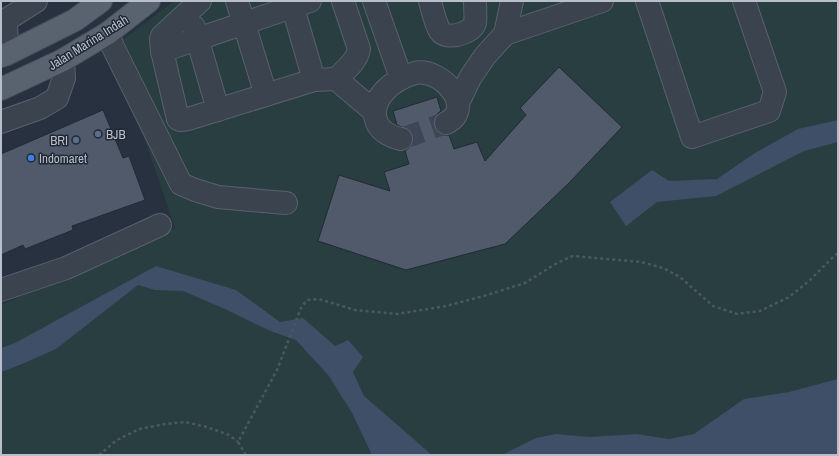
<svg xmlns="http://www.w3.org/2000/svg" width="839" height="456" font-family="'Archivo Narrow',sans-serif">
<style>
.green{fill:#293e40}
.water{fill:#3e4f67}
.building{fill:#505a6a;stroke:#222a36}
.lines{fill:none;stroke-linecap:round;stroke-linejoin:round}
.minor-tunnel{stroke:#3d4654;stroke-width:22;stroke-dasharray:22 11;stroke-linecap:butt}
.minor-casing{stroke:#59616d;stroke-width:24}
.major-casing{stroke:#454c58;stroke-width:24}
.path{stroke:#475a5d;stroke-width:2.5;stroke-dasharray:3 3;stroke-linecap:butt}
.minor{stroke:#3b434f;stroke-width:22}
.major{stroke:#59626f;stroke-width:22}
.service-dot{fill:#5c6f8a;stroke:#202834;stroke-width:1.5}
.shop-dot{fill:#3f7fe0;stroke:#202834;stroke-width:1.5}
.labels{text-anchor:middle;stroke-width:3;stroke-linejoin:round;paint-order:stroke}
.street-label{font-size:13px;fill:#b8bfca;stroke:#202834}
.poi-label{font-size:13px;fill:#b8bfca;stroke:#202834;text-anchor:start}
</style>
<rect width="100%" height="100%" fill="#27313f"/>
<polygon class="green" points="174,1 838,1 838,455 1,455 1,305 175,228 145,140 105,53"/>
<g class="water">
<polygon points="838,120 838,142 804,151 716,196 657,202 626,226 610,202 652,170 669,181 717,179 755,153 798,129"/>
<polygon points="156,266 236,290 280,322 303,318 335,346 348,340 363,357 353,372 364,396 432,455 372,455 352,413 329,376 296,340 268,330 225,309 183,291 155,290 138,285 56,349 22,364 1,372 1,348 15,343"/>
<polygon points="838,379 838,455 502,455 536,438 556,434 589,437 636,434 669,439 694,434 744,399 789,392"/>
</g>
<g class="building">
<polygon points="559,67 622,127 569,183 505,244 406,270 318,241 339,175 390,191 384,172 409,164 405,151 410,147 413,142 413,135 409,130 397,125 393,111 437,97 441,111 438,113 434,119 434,124 436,130 442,135 449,135 454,149 477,142 485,161 526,115 520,108"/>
<polygon points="103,110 123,158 129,156 145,200 72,226 73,230 25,249 23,245 1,255 1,154"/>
</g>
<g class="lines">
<polyline class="minor-tunnel" points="401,139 446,123"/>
<g class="minor-casing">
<g id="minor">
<polyline points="200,1 162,36 161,39 162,51 178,119 180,120 188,119 314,80 336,79 375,112"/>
<polyline points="237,1 266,95"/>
<polyline points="291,1 314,80"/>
<polyline points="374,1 401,78"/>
<path d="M430,1C432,9 436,25 440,31C447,41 472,33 475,23C476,19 475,6 475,1"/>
<polyline points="647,1 692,137 769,111 775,92 744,1"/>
<polyline points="6,20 7,54"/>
<polyline points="1,22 6,20 36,1"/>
<polyline points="194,27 218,110"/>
<polyline points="108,33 113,47 181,184 195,190 218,197 286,203"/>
<polyline points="505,34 602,1"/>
<polyline points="162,51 310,1"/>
<path d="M336,79C344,71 357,62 359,49L343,1"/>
<polyline points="458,103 470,78 485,56 505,34 512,1"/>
<polyline points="1,122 40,108 57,98 64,78 63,60"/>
<path d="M401,139C392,137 381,132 377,123C367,99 394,79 415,73C441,67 477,108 446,123"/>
<polyline points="1,290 66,268 160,225"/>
</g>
</g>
<g class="major-casing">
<g id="major">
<polyline points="1,56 7,54 75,20 101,1"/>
<polyline points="1,89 63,60 108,33 149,1"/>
</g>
</g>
<g class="path">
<polyline points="99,455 117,440 139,429 165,424 185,422 207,427 229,435 238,442"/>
<polyline points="246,455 238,442 277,370 301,308 307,300 319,299 355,310 397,314 446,306 487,295 525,283 557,263 573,256 641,262 663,268 680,277 713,306 737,314 760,311 789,297 809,281 832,258 838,253"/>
</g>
<use href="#minor" class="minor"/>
<use href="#major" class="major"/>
</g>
<g class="service-dot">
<circle cx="98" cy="134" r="4"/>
<circle cx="76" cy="140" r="4"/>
</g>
<circle class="shop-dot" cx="31" cy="158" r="4"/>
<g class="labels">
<g class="street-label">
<text transform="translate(88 42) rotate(-32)" y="5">Jalan Marina Indah</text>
</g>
<g class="poi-label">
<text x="106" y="139">BJB</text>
<text x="68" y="145" text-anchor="end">BRI</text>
<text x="39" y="163">Indomaret</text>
</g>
</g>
<rect width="839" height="456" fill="none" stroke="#b8bfca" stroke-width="4"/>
</svg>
